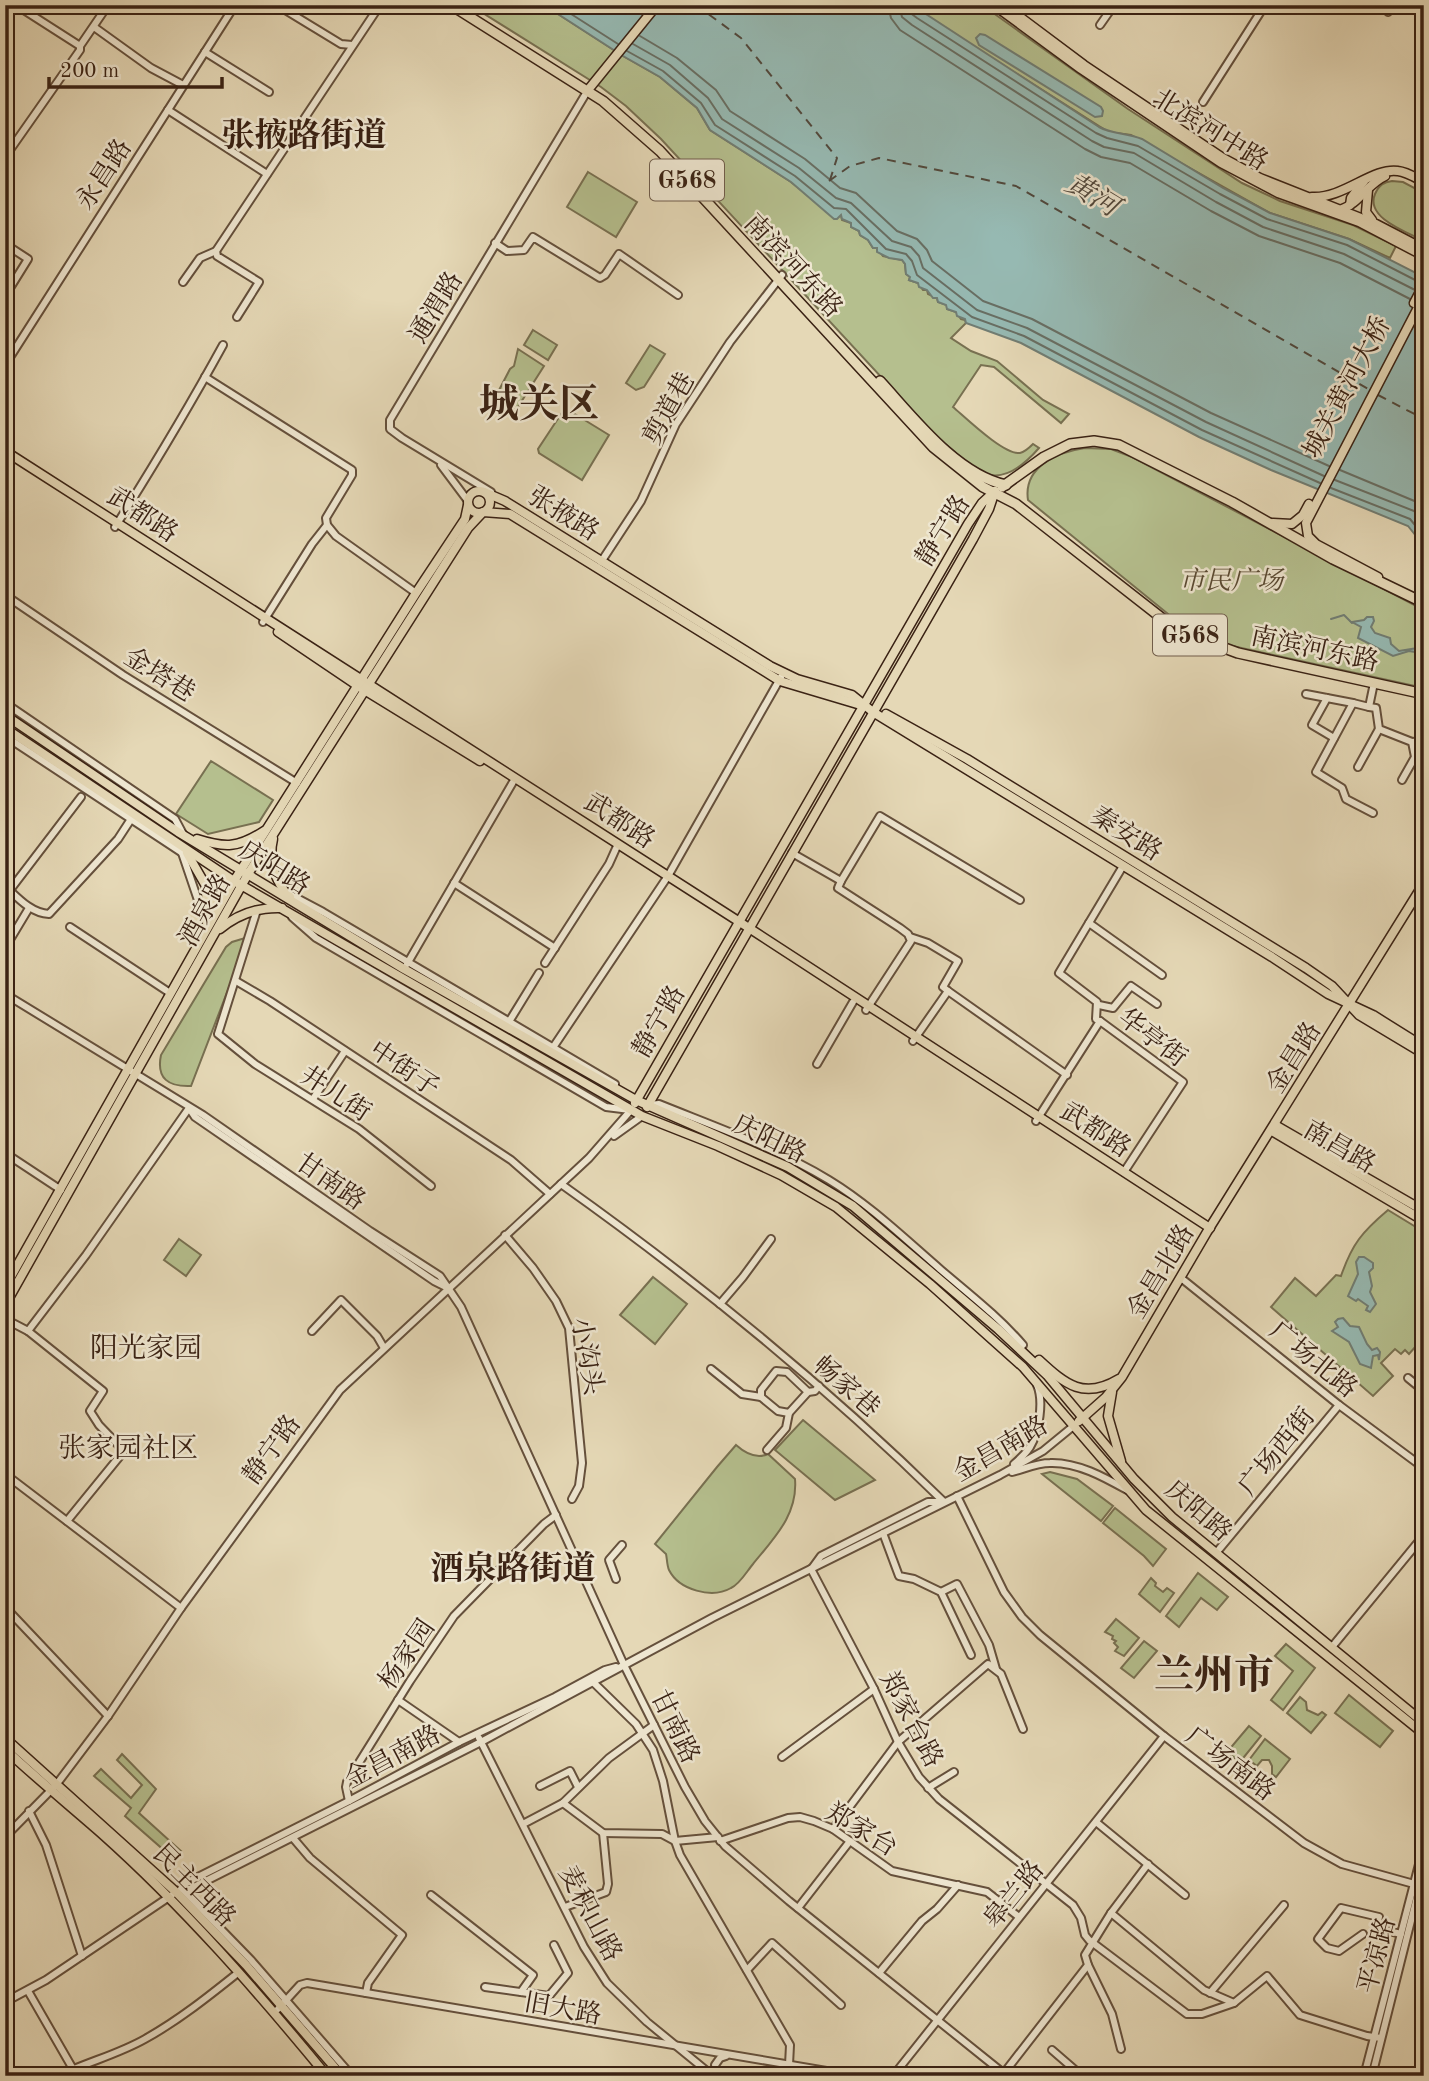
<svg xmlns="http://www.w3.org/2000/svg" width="1429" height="2081" font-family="'Old Standard TT','Noto Serif SC',serif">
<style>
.green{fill:#b5bf8e;stroke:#787051;stroke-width:2}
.water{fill:#96b9b2;stroke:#717d73;stroke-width:2}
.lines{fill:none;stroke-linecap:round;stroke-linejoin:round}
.shore{stroke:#686e63;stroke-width:2}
.stream{stroke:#717d73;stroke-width:2}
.ferry{stroke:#51483c;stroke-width:2;stroke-dasharray:9 7;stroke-linecap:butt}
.minor-casing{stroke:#65503c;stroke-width:10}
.major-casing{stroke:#3a2214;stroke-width:11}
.highway-casing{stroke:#3a2214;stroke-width:12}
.minor{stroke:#eee6d0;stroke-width:6}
.major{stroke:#e5d8b6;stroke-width:8}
.highway{stroke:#e5d8b6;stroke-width:9}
.labels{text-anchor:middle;stroke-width:5;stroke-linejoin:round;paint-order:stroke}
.shield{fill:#eee6d0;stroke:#705d4c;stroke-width:2}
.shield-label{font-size:24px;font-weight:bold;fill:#3a2214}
.street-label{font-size:26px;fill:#3a2214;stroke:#eee6d0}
.park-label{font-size:26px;font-style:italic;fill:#594932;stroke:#eee6d0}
.water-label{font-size:28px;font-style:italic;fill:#51483c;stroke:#eee6d0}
.neighbourhood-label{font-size:28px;fill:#3a2214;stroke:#eee6d0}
.district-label{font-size:33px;font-weight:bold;fill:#3a2214;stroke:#eee6d0}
.town-label{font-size:40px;font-weight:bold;fill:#3a2214;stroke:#eee6d0}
</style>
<rect width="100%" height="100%" fill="#e5d8b6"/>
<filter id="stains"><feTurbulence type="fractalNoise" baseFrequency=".00286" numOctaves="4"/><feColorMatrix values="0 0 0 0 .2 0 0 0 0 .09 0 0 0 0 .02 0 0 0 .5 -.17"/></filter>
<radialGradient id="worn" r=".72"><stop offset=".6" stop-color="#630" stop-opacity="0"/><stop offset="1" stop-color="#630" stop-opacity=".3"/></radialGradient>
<g class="green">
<path d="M470,5H544L623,56L660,77L697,108L710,130L791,182L832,215H841L842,220L851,223V227L859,231L860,235L868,240L873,248H877L883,256L902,260L905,264L906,274L910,277L909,280L918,283L923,290H927L928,294L937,298L938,302L947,305V309L956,312L961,319L965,320L966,323L951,338L971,351L997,361L1043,400L1069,414L1061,423L994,367L981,365L953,407C966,418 1004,455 1020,453C1025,452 1029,448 1033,444L1039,448C993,501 973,467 932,432L661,139L626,106L601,87Z"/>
<polygon points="920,5 982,5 1128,109 1242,183 1280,201 1353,225 1396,246 1390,258 1349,239 1270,213 1131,135 1109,132 1099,126 921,13"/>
<polygon points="588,172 637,202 616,237 567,207"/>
<path d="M1392,181L1403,182L1424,193V241C1407,232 1365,218 1375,194C1379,185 1384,182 1392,181Z"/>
<polygon points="533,330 557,345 548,360 524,345"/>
<polygon points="650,345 665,354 644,387 636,390 626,383"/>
<polygon points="518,349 544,366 516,410 497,394 510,369 514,366"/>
<polygon points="565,408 609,435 582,480 539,453 538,449"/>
<path d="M1085,448L1111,449L1132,457L1424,610V688L1228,645L1209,639L1173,618L1028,500C1023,467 1057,452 1085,448Z"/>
<polygon points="211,761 273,800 259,822 208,834 176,814"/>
<path d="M245,938L246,943L191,1086C169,1087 156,1079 161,1055L226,947L232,942Z"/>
<path d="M1388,1210L1424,1232V1337L1409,1354L1405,1350L1401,1354L1395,1349L1381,1363L1393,1376L1373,1396L1271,1307L1295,1278L1316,1296L1336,1275L1341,1276C1352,1244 1362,1232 1388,1210Z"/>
<polygon points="179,1239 201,1255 186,1276 164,1260"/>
<polygon points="653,1277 687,1304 655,1344 620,1315"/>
<polygon points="803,1420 875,1480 835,1500 775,1450"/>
<path d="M736,1445C745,1453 757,1459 768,1454L795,1479C798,1515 774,1538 753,1564C747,1571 740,1584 731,1588C712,1599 679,1590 669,1570C667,1566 667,1558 666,1554L655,1544L717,1467Z"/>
<polygon points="1050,1472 1077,1479 1113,1506 1101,1521 1042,1474"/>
<polygon points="1115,1508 1166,1549 1153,1566 1144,1556 1103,1523"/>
<polygon points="1198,1573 1228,1597 1217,1610 1201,1598 1179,1627 1166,1616"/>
<polygon points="1151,1578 1156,1583 1155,1586 1163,1592 1167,1588 1174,1593 1160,1612 1139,1594"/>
<polygon points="1116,1619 1139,1638 1124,1656 1115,1651 1118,1647 1114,1643 1116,1641 1112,1639 1113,1636 1105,1632"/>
<polygon points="1144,1641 1157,1651 1134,1678 1121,1668"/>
<polygon points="1286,1644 1315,1668 1283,1710 1271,1700 1293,1671 1275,1656"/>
<polygon points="1349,1695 1393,1731 1380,1747 1335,1713"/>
<polygon points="1300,1697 1306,1702 1307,1710 1318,1715 1322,1712 1326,1715 1311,1733 1287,1713"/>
<polygon points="1249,1726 1261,1736 1240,1762 1227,1752"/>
<polygon points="1265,1739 1290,1759 1276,1777 1272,1774 1272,1766 1269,1760 1262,1760 1257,1766 1249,1760"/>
<polygon points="122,1754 156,1789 139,1813 181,1851 174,1859 125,1816 131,1808 94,1776 101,1769 131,1798 142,1785 117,1760"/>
</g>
<g class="water">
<path d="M544,5H912L1099,127C1112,134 1127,133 1142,139L1223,188L1270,213L1349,239L1424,277V546L1408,526L1271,470L1199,437L1021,343L966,323L965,319L957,316L956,312L947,309L946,305L938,302L937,298H933L927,290L919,287L918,283L909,280L910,277L906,274L905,264L902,260L889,258L877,252V248H873L868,240L860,235L859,231L851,227V223L842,219L841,215L837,219H834L791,182L710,130L697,108L660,77L623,56Z"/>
<polygon points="980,34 985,35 1101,107 1103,111 1102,116 1095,117 979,45 976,38"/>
<polygon points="1367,617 1373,617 1374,621 1371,627 1375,633 1390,638 1391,644 1399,651 1424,647 1424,663 1415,652 1409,651 1393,656 1358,638 1361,627 1352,622 1364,620"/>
<polygon points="1359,1257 1364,1257 1373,1263 1373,1268 1369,1272 1372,1286 1370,1292 1376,1304 1370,1312 1366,1310 1368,1306 1358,1299 1356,1301 1348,1296 1358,1274 1356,1262"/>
<polygon points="1343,1318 1350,1326 1359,1327 1367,1344 1372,1350 1377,1348 1380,1352 1379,1360 1378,1355 1373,1356 1371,1368 1360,1364 1349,1342 1332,1331 1338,1327 1335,1322 1338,1319"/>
</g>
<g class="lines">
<g class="shore">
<polyline points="557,5 618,44"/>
<polyline points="888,5 891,18 900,30 1085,149 1101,157 1130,163 1211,211 1259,236 1340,263 1410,299"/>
<polyline points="899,5 902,17 912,25 1092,141 1104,147 1134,153 1216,202 1263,227 1344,254 1415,290"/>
<polyline points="908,5 909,12 917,18 1096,133 1107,138 1138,146 1220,194 1267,219 1347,245 1419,282"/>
<polyline points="640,36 677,58 716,90 730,111 805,159 840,188 856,193 897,231 917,239 927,250 932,261 983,301 1032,319 1211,413 1329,466"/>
<polyline points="633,44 670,65 708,98 722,119 799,168 836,198 851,203 892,241 911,247 919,256 923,268 977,310 1027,328 1206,422 1324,476"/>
<polyline points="627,51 663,71 701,103 715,125 795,176 834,208 846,209 886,249 906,254 912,261 917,275 972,317 1024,336 1202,430 1320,483"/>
<polyline points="1340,470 1424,505"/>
<polyline points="1335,480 1414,511 1424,521"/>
<polyline points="1331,488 1410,519 1424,536"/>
</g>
<polyline class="stream" points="1331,619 1344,615 1352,623"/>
<g class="ferry">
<polyline points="696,5 741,38 837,158 830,180"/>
<polyline points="829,181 850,166 879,158 1016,186 1370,390"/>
<polyline points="1378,395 1424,419"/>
</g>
<g class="minor-casing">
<g id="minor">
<polyline points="277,5 341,44 352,45"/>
<polyline points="1388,12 1392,5"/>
<polyline points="1100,25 1114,5"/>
<polyline points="94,27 151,68 183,85"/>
<polyline points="80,46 108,5"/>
<polyline points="205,52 269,92"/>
<polyline points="1203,102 1265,5"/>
<polyline points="168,110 267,174"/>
<polyline points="5,157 80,50 80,46 16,5"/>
<polyline points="495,243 507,251 524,250 533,237 600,278 605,275 619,254 678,295"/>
<polyline points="5,244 28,259 5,296"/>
<polyline points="216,251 217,256 259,282 237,317"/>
<polyline points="183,282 200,258 216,251 380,5"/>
<polyline points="5,365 235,5"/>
<polyline points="205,377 352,470 352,475 326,518 327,525 336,536 416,593"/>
<polyline points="441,465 468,501"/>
<polyline points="491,492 402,438 390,429 390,420 588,90"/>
<path d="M115,527C153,467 189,407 223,345"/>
<polyline points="601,562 641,501 676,424 730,342 782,275"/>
<polyline points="5,595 123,675 297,783"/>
<polyline points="263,622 312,544 327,525"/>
<polyline points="1306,694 1353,703"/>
<polyline points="1327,698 1312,725 1334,738"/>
<polyline points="5,703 175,819 183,834"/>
<polyline points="1369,707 1376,708 1379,729 1412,742 1415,757 1402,780"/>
<polyline points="5,736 190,858"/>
<polyline points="1412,742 1424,741"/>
<polyline points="1358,767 1379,729"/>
<polyline points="1373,813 1346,799 1342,788 1316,772 1353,703 1369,707 1374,683"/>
<polyline points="182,853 205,921"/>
<polyline points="792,853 841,881 880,816 1020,900"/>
<polyline points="841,881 838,888 900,928 908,934 911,941 866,1010"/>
<polyline points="454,883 555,948"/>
<path d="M5,886C18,898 31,913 49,914L118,839L133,816"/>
<polyline points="10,890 81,797"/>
<polyline points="289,894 323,912 615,1084"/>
<polyline points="257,910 218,1034 255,1064 359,1129 431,1186"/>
<polyline points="292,917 316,938 606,1107 630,1110"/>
<polyline points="1089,923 1162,975"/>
<polyline points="70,927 170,993"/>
<polyline points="910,937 928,943 958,961 943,987 948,991 1067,1075"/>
<polyline points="5,948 29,908"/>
<polyline points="545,963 609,864 618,844"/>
<polyline points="407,964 513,782"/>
<polyline points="236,981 270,1001 511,1160 550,1194"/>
<polyline points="5,994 203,1115 370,1231 440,1276 461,1307 624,1665 685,1787 705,1821 725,1846 789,1901 1007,2076"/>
<polyline points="1099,1005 1113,1008 1131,986 1157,1004"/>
<polyline points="1100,1021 1096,1019 1097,1002 1059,973 1123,866"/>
<polyline points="507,1025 539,973"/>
<polyline points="913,1041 948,991"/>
<polyline points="550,1052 668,876 781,677"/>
<polyline points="817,1064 853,1002"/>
<polyline points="313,1099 345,1051"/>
<path d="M648,1105L659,1104C716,1127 776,1148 829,1180C870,1205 905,1239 941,1270C969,1294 999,1317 1023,1345"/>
<polyline points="191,1111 195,1117 434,1281 446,1287"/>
<polyline points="1036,1121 1100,1021 1183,1082 1124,1172"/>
<polyline points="614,1136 642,1116"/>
<polyline points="5,1153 61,1190"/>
<path d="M561,1184C696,1280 825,1385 944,1502"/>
<polyline points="505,1235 533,1268 556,1301 569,1328 582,1463 579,1486 572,1499"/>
<polyline points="1181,1278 1339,1405 1424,1468"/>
<polyline points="720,1304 743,1277 771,1239"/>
<polyline points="5,1319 28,1331 86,1255 189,1108"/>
<polyline points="28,1331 103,1391 90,1411 99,1425 124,1451 67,1521"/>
<polyline points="312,1331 341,1300 377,1336 384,1348"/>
<polyline points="711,1369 742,1394 761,1397"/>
<polyline points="1408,1378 1424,1391"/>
<polyline points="789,1413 778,1411 761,1397 761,1390 776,1371 787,1372 808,1392"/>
<polyline points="767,1450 786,1428 789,1413 808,1392 815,1391 819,1386"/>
<path d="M1014,1464C1020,1459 1026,1453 1030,1447C1039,1432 1044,1401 1037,1385"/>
<path d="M1012,1472C1024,1469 1037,1463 1050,1463C1077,1462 1104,1477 1127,1490"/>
<polyline points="5,1474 181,1608"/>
<polyline points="957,1496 1004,1592 1022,1617 1040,1635 1164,1736 1304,1843 1342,1864 1414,1884"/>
<polyline points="883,1533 899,1576 914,1579 941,1592 971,1655"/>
<polyline points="1216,1553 1339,1405"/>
<polyline points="813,1567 821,1556 928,1502 942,1502"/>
<polyline points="811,1569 874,1689 898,1742 919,1777 939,1799 1073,1905 1081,1918 1085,1935 1089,1940 1187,2014 1202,2014 1234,2003"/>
<polyline points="616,1579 609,1560 622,1545"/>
<polyline points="941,1592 957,1584 989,1645 996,1669"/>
<polyline points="5,1607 108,1716"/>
<polyline points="1332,1647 1424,1535"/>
<polyline points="594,1683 636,1724 653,1750 663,1781 675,1841 680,1855 790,2045 789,2065"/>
<polyline points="398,1700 459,1742"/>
<polyline points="1421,1732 1424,1743"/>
<polyline points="479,1738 584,1947 607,1983 647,2022 713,2076"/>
<polyline points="782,1757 874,1689"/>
<polyline points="540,1786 570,1771 578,1787"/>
<polyline points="928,1788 954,1772"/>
<polyline points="349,1801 346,1787 347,1782 410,1681 454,1616 544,1524 556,1515"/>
<polyline points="563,1803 603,1833 662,1834 675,1841 718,1837"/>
<polyline points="29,1811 46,1845 82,1956"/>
<polyline points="1096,1822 1185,1895"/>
<polyline points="523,1824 563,1803 609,1758 654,1725"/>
<polyline points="833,1829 898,1742 988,1664 1001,1674 1023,1729"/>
<polyline points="5,1837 56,1785 108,1716 181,1608 340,1390 589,1158 631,1110"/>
<polyline points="293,1838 310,1858 402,1935 368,1983 366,1993"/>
<polyline points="720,1841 788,1818 800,1817 814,1821 833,1829 892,1871 987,1892 1019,1917"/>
<polyline points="181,1889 186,1883 349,1801 459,1742 555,1697 605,1670 616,1667"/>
<polyline points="182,1889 190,1889 481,1742 712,1618 1000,1475 1043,1451 1076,1424"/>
<polyline points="182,1889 251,1960 352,2076"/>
<polyline points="431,1895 533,1975 521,1992"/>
<polyline points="565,1907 606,1892 608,1884 603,1833"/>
<polyline points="798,1908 850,1841"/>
<polyline points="1111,1913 1204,1990 1234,2003 1267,1976 1300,2015 1367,2036 1381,2038"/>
<polyline points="1363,1934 1339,1951 1327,1948 1318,1939 1341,1908 1379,1917 1376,1928 1401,1934"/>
<polyline points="1088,1965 1112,2014 1121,2049"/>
<polyline points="747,1970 772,1943 841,2005"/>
<polyline points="879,1973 922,1921 937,1909 958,1885"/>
<polyline points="485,1987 549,1996 568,1973 554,1945"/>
<polyline points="28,1991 77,2076"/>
<polyline points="1210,1993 1284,1905"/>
<polyline points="5,2002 46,1980 172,1895"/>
<polyline points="278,2009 300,1985 307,1983 856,2076"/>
<polyline points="1052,2050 1082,2076"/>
<path d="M74,2069C98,2059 122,2052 145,2039C179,2020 209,1996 239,1972"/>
<polyline points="1004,2073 1088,1965 1085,1955 1111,1913 1148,1864"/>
<polyline points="718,2076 715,2065 720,2058 726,2056"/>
<polyline points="893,2076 1164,1736"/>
<polyline points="1364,2076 1424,1845"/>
<polyline points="1372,2076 1424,1869"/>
</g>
</g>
<g class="major-casing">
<g id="major">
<polyline points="994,5 1081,69 1221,163 1278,193 1359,222 1424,256"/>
<polyline points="1004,5 1084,65 1223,158 1260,178 1376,224 1424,249"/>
<polyline points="588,90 657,5"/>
<polyline points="1368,190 1366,212 1372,220"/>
<path d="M1312,197C1343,199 1373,167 1398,171C1407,172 1416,178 1424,182"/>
<polyline points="1350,205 1351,198 1364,181"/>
<path d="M1340,210C1359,204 1367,184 1385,176"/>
<polyline points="1414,303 1424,284"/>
<polyline points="5,451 749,928 1210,1228"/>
<circle cx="479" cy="502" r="11"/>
<polyline points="484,492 505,501 770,666 797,679 852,695 873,712 1272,957 1328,994 1373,1015 1424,1047"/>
<polyline points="1273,523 1292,524 1303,515 1309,504"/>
<polyline points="1378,577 1316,544 1308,536 1306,523 1424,296"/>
<polyline points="278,632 358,686 480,761"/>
<polyline points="886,714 967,759 1306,968 1332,986 1359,1015 1424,1054"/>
<polyline points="5,715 178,832 404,969 636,1100 788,1167 853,1206 998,1329 1047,1375 1134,1479 1172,1517 1424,1723"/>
<polyline points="5,728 234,881 343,944 642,1116 718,1146 781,1175 836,1207 930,1284 1023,1367 1146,1510 1424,1734"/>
<path d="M197,839C225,848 238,848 264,831"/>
<path d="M273,839C268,859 275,883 290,897"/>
<polyline points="187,853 206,886 207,925"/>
<path d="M220,929C238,914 259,907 282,908"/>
<polyline points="635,1103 968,524 982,503 995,491"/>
<polyline points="647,1107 973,539 989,509 995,491"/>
<polyline points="1275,1125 1424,1211"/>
<polyline points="1272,1131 1424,1221"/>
<polyline points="5,1287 234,881 416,593 465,519 468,505"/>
<polyline points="5,1305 248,874 468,528 483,512 510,514 780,681 864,706"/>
<path d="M1039,1360C1066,1385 1084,1400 1119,1379"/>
<polyline points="1112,1392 1108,1416 1121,1461"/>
<polyline points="1079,1421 1106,1397 1122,1377 1207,1232 1424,883"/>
<polyline points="5,1738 176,1892 246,1965 342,2076"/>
<path d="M5,1749C36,1778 69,1805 101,1833C184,1907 257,1991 327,2076"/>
</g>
</g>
<g class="highway-casing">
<g id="highway">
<polyline points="451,5 603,101 660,151 933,447 983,487 1016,504 1163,619 1192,636 1238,653 1424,694"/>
<path d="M880,381C913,417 956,474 1006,485"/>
<polyline points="1002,487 1044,457 1070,444 1094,441 1119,445 1232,502 1333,559 1424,603"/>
</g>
</g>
<use href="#minor" class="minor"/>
<use href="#major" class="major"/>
<use href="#highway" class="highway"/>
</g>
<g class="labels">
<g class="shield">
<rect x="650" y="159.5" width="74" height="41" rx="5"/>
<rect x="1153" y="614.5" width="74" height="41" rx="5"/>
</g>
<g class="shield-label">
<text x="687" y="188">G568</text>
<text x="1190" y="643">G568</text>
</g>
<g class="street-label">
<text transform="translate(1211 129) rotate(32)" y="9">北滨河中路</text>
<text transform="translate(103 174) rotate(-57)" y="9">永昌路</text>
<text transform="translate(794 265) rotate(47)" y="9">南滨河东路</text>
<text transform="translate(435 307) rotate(-59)" y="9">通渭路</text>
<text transform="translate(1346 387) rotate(-62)" y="9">城关黄河大桥</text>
<text transform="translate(668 408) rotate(-61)" y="9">剪道巷</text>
<text transform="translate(564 513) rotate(32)" y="9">张掖路</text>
<text transform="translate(143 514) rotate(33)" y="9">武都路</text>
<text transform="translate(942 530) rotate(-58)" y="9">静宁路</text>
<text transform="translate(1315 648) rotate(12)" y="9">南滨河东路</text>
<text transform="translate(160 674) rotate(32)" y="9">金塔巷</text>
<text transform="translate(620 820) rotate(33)" y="9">武都路</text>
<text transform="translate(1127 833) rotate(32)" y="9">秦安路</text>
<text transform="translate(275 867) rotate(32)" y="9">庆阳路</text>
<text transform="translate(204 910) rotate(-61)" y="9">酒泉路</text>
<text transform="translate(658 1021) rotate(-60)" y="9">静宁路</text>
<text transform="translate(1153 1037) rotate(37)" y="9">华亭街</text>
<text transform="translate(1293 1057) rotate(-58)" y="9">金昌路</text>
<text transform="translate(405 1068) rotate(34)" y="9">中街子</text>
<text transform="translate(336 1093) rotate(33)" y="9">井儿街</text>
<text transform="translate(1096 1129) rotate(33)" y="9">武都路</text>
<text transform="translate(770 1138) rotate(26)" y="9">庆阳路</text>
<text transform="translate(1340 1146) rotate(30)" y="9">南昌路</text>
<text transform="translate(331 1181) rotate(35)" y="9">甘南路</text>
<text transform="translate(1160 1271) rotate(-59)" y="9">金昌北路</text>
<text transform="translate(588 1356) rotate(80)" y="9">小沟头</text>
<text transform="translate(1314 1359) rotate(39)" y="9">广场北路</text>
<text transform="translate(847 1386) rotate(41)" y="9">畅家巷</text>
<text transform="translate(1000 1448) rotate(-30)" y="9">金昌南路</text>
<text transform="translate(271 1449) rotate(-54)" y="9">静宁路</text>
<text transform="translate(1276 1451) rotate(-51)" y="9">广场西街</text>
<text transform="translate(1199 1510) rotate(41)" y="9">庆阳路</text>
<text transform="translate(406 1654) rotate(-56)" y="9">杨家园</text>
<text transform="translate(912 1719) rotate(62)" y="9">郑家台路</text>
<text transform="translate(676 1726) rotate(64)" y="9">甘南路</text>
<text transform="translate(392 1756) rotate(-28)" y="9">金昌南路</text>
<text transform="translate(1231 1763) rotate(37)" y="9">广场南路</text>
<text transform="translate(862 1829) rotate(31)" y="9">郑家台</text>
<text transform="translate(195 1885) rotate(45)" y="9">民主西路</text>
<text transform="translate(1013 1894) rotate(-51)" y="9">皋兰路</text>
<text transform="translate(591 1913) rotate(62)" y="9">麦积山路</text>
<text transform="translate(1376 1955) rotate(-75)" y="9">平凉路</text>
<text transform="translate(563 2008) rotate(10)" y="9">旧大路</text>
</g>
<g class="park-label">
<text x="1231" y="589">市民广场</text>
</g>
<g class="water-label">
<text transform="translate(1093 194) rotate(31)" y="10">黄河</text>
</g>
<g class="neighbourhood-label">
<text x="146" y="1357">阳光家园</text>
<text x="128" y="1457">张家园社区</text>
</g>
<g class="district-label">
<text x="304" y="146">张掖路街道</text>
<text x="513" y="1579">酒泉路街道</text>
</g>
<g class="town-label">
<text x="539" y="417">城关区</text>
<text x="1214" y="1688">兰州市</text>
</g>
</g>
<rect width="1429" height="2081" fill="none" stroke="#e5d8b6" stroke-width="28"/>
<rect x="7" y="7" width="1415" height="2067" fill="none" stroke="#3a2214" stroke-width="3.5"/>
<rect x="14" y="14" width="1401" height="2053" fill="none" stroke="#3a2214" stroke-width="2"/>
<path d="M49 77v10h173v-10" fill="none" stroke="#3a2214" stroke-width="3.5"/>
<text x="60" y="77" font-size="21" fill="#3a2214" stroke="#eee6d0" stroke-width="5" paint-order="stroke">200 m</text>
<rect width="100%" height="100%" filter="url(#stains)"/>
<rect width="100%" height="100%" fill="url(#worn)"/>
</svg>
